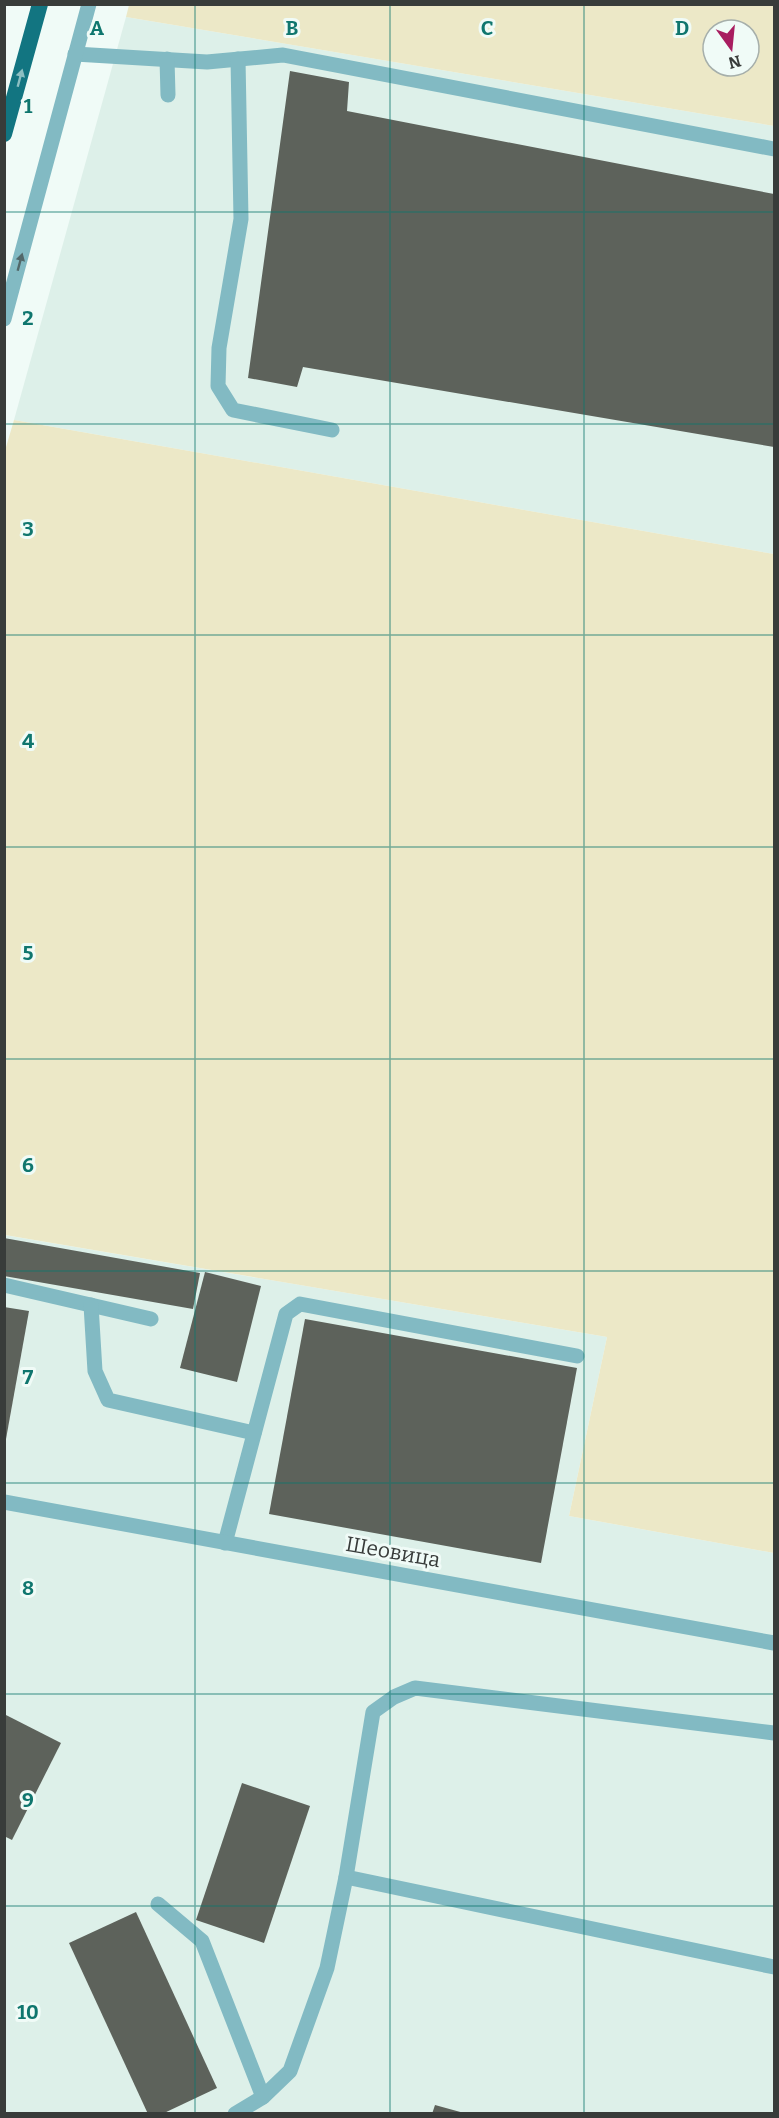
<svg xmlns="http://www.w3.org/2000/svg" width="779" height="2118" font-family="Bitter,serif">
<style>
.built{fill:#ddf0e9}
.green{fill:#ece8c7;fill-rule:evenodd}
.building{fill:#5d625b}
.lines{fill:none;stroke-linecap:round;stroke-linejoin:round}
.service{stroke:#82bac3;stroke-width:15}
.minor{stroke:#82bac3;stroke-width:15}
.trunk{stroke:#127581;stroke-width:16}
.oneway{fill:#8cbfc2}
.oneway2{fill:#52686a}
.grid{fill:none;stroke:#0f766e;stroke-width:1.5;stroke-opacity:0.55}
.labels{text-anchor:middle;stroke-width:6;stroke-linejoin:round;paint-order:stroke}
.street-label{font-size:21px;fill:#383c3a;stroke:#f0fbf7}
.grid-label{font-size:20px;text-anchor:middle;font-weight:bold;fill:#0f766e;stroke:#f0fbf7;stroke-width:6;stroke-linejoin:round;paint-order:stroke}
</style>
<rect width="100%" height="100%" fill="#f0fbf7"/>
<g class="built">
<polygon points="126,17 774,126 774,554 14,420"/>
<polygon points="4,1235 607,1337 569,1516 774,1553 774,2113 5,2113"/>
</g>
<g class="green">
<path d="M129,5H774V126L126,17ZM713,30H749V66H713Z"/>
<polygon points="14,420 774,554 774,1553 569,1516 607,1337 5,1235 4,454"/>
</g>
<g class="building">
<polygon points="290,71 349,82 347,111 774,194 774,447 303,367 297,387 248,378"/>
<polygon points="4,1238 200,1273 193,1309 4,1276"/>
<polygon points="205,1272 261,1286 237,1382 180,1368"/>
<polygon points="4,1307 29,1311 6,1439 4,1439"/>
<polygon points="305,1319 577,1368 541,1563 269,1514"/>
<polygon points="4,1714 61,1743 12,1840 4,1836"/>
<polygon points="242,1783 310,1806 264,1943 196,1920"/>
<polygon points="136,1912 217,2088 162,2114 148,2114 69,1943"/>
<polygon points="435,2105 464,2113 464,2114 432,2114"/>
</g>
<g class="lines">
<g class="service">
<polyline points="75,54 207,62 283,55 774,149"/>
<polyline points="167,59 168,95"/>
<polyline points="238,59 241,219 219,348 218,386 233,410 332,430"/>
<polyline points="4,1285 151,1319"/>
<polyline points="91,1305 95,1371 108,1400 254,1433"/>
<polyline points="225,1543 286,1314 300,1304 577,1356"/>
<polyline points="346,1877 774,1967"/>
<polyline points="158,1904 202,1941 263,2097"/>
<polyline points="235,2114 263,2097 290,2071 327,1968 346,1877 373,1712 394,1697 415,1688 774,1733"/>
</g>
<g class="minor">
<polyline points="4,319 89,4"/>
<polyline points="4,1502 774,1643"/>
</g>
<polyline class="trunk" points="4,134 40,4"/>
</g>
<defs><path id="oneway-solid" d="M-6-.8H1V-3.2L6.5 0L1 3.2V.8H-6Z" transform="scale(1.5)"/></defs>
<use class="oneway" href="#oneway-solid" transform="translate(20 78) rotate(-75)"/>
<use class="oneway2" href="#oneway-solid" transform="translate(20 262) rotate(-75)"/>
<path class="grid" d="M195,4V2114M390,4V2114M584,4V2114M4,212H774M4,424H774M4,635H774M4,847H774M4,1059H774M4,1271H774M4,1483H774M4,1694H774M4,1906H774"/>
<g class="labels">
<g class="street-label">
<text transform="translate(393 1552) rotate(10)" y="7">Шеовица</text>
</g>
</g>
<g class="grid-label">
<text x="97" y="35">A</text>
<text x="292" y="35">B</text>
<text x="487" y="35">C</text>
<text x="682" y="35">D</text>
<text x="28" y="113">1</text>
<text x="28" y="325">2</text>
<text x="28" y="536">3</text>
<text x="28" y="748">4</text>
<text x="28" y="960">5</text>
<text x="28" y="1172">6</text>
<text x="28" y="1384">7</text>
<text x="28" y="1595">8</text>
<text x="28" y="1807">9</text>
<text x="28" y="2019">10</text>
</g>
<rect width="779" height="2118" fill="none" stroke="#383c3a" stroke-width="12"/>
<g transform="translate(731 48) rotate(165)"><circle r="28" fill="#f0fbf7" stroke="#a6afab" stroke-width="1.5"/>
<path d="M0-4.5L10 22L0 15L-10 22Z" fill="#a81d60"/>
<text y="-9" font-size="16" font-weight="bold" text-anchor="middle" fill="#383c3a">N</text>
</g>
</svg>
